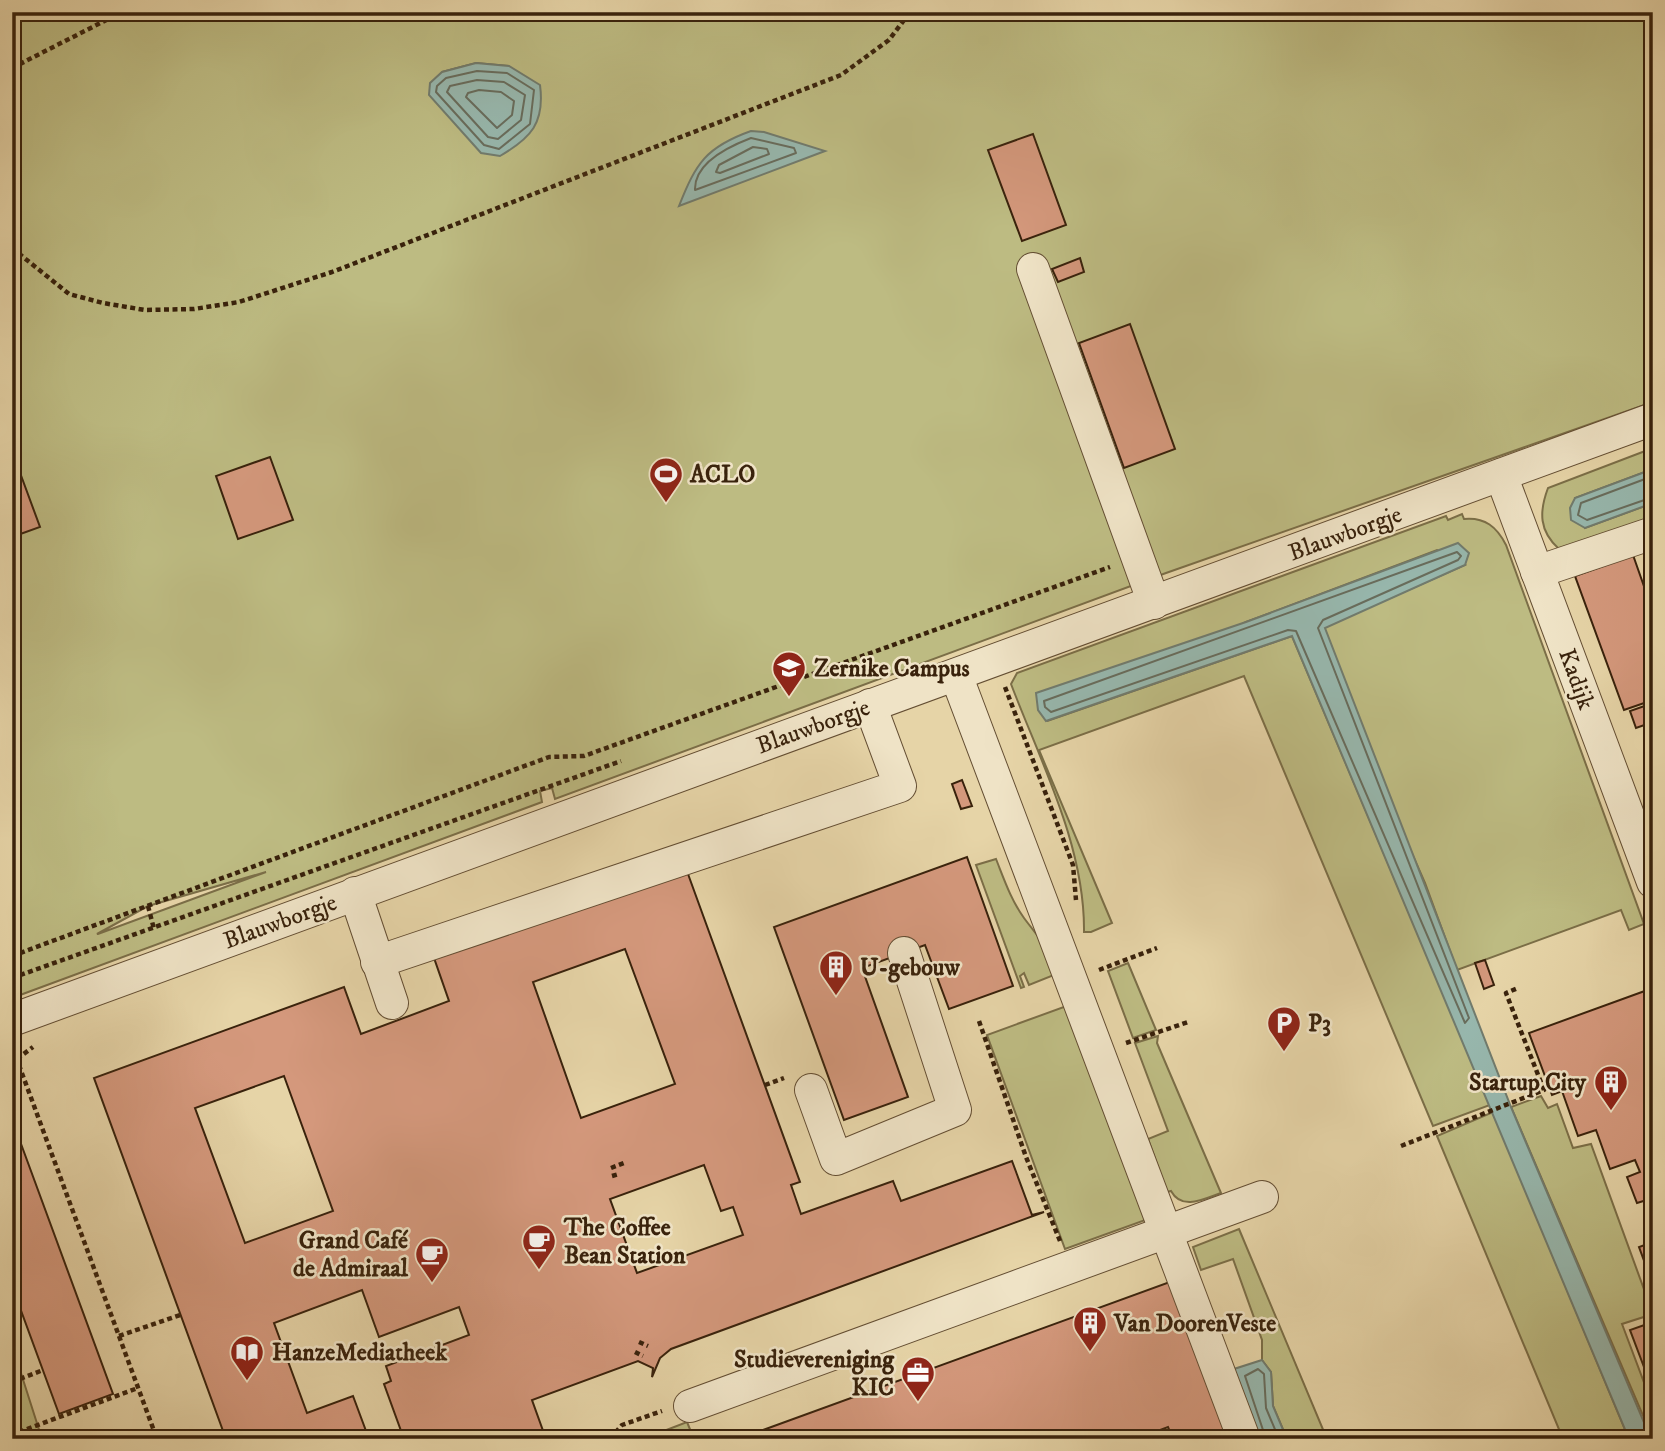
<svg xmlns="http://www.w3.org/2000/svg" width="1665" height="1451" font-family="'IM FELL DW Pica',serif">
<style>
.green{fill:#bdbb82;stroke:#7b6e47;stroke-width:2;fill-rule:evenodd}
.water{fill:#97b7ad;stroke:#717b6d;stroke-width:2}
.lines{fill:none;stroke-linecap:round;stroke-linejoin:round}
.shore{stroke:#686c5c;stroke-width:2}
.building{fill:#d4987c;stroke:#39220c;stroke-width:2;fill-rule:evenodd}
.minor-casing{stroke:#644e33;stroke-width:34}
.path{stroke:#39220c;stroke-width:4.5;stroke-dasharray:5 3.5;stroke-linecap:butt}
.minor{stroke:#efe3c6;stroke-width:32}
.labels{text-anchor:middle;stroke-width:5;stroke-linejoin:round;paint-order:stroke}
.poi-label{font-size:24px;font-weight:bold;fill:#39220c;stroke:#efe3c6;text-anchor:start}
.street-label{font-size:24px;fill:#39220c;stroke:#efe3c6}
</style>
<rect width="100%" height="100%" fill="#e6d4a7"/>
<filter id="stains"><feTurbulence type="fractalNoise" baseFrequency=".00286" numOctaves="4"/><feColorMatrix values="0 0 0 0 .2 0 0 0 0 .09 0 0 0 0 .02 0 0 0 .5 -.17"/></filter>
<radialGradient id="worn" r=".72"><stop offset=".6" stop-color="#630" stop-opacity="0"/><stop offset="1" stop-color="#630" stop-opacity=".3"/></radialGradient>
<g class="green">
<path d="M12,12H1653V402L1166,573L555,799L552,788L540,791L542,802L12,998ZM476,63L509,66L442,72ZM266,872L98,934H97L148,906Z"/>
<path d="M1653,448V469L1575,498L1585,528L1653,503V519L1559,549C1539,531 1539,512 1548,488Z"/>
<path d="M1462,514L1464,519C1485,517 1497,527 1506,545L1644,924L1629,930L1621,910L1457,970L1425,883L1382,786L1324,627L1465,565L1437,550L1246,622L1047,721L1292,636L1490,1105L1433,1126L1244,676L1039,750L1112,923L1091,932H1084C1085,846 1041,763 1011,684L1017,673L1446,516L1448,520Z"/>
<path d="M996,859C1004,879 1011,900 1024,918C1041,941 1048,945 1059,973L1029,985L1024,973L1020,976L1024,987L1021,988L976,865Z"/>
<polygon points="1128,963 1156,1030 1133,1038 1108,971"/>
<polygon points="1072,1004 1151,1218 1065,1249 987,1035"/>
<path d="M1158,1036L1157,1043L1221,1193C1204,1199 1182,1211 1171,1191L1167,1192L1148,1139L1168,1131L1135,1043Z"/>
<polygon points="1541,1096 1548,1108 1557,1104 1573,1148 1591,1144 1653,1314 1622,1324 1645,1385 1653,1383 1653,1439 1511,1107"/>
<polygon points="1493,1112 1629,1439 1563,1439 1437,1136"/>
<polygon points="1239,1229 1327,1439 1287,1439 1273,1406 1271,1372 1262,1360 1262,1340 1233,1259 1201,1270 1193,1247"/>
<polygon points="12,1345 42,1439 12,1439"/>
<polygon points="687,1422 694,1439 643,1439"/>
</g>
<g class="water">
<path d="M476,63L509,66L540,85C545,123 531,138 500,156L481,153L429,95L430,83L442,72Z"/>
<path d="M751,131L764,132L825,151L679,206C696,163 706,147 751,131Z"/>
<polygon points="1653,469 1653,503 1585,528 1571,520 1570,508 1575,498"/>
<polygon points="1458,543 1469,553 1465,565 1325,628 1511,1107 1651,1439 1629,1439 1292,636 1046,721 1038,710 1036,693 1246,622"/>
<polygon points="1262,1360 1271,1372 1273,1406 1287,1439 1259,1439 1234,1369"/>
</g>
<g class="lines">
<g class="shore">
<polygon points="477,71 507,73 534,90 530,124 499,149 484,145 436,92 437,86 446,78"/>
<polygon points="477,80 504,82 525,95 521,120 498,139 488,137 447,92 450,86"/>
<polygon points="479,90 501,92 514,101 512,115 497,128 466,97 468,93"/>
<path d="M751,138L794,148L796,153L695,190C694,163 730,146 751,138Z"/>
<polygon points="753,147 767,149 769,154 720,173 716,172 719,165"/>
<polyline points="1653,476 1581,503 1578,515 1587,520 1653,497"/>
<polygon points="1457,552 1461,556 1458,560 1323,620 1318,628 1469,1018 1465,1023 1296,631 1288,630 1051,712 1045,707 1044,701"/>
<polyline points="1266,1439 1245,1376 1258,1369 1264,1374 1266,1408 1279,1439"/>
</g>
</g>
<g class="building">
<polygon points="1033,134 1066,225 1022,241 988,150"/>
<polygon points="1080,258 1084,272 1058,282 1052,269"/>
<polygon points="1130,324 1175,449 1124,468 1079,343"/>
<polygon points="12,451 40,527 12,537"/>
<polygon points="270,457 293,520 238,539 216,476"/>
<polygon points="1633,555 1653,612 1653,700 1624,710 1575,576"/>
<polygon points="1653,703 1653,722 1636,728 1630,711"/>
<polygon points="962,780 972,806 961,809 952,784"/>
<polygon points="967,857 1013,986 949,1009 925,945 862,968 908,1097 844,1120 774,927"/>
<path d="M684,863L800,1182L791,1185L801,1214L893,1181L901,1201L1012,1161L1032,1215L1044,1212L671,1349L660,1358L652,1377L653,1368L638,1361L532,1400L546,1439H404L384,1384L391,1381L386,1366L469,1335L459,1307L379,1337L362,1290L274,1323L307,1413L353,1396L369,1439H226L94,1078L344,987L361,1034L449,1001L433,955ZM625,949L675,1084L581,1118L533,982ZM284,1076L333,1211L245,1243L195,1108ZM704,1165L721,1211L733,1207L743,1235L637,1273L610,1199Z"/>
<polygon points="1485,960 1494,985 1484,989 1475,963"/>
<polygon points="1653,988 1653,1059 1645,1062 1653,1082 1653,1208 1650,1199 1637,1203 1627,1177 1640,1172 1635,1160 1610,1169 1596,1130 1578,1136 1562,1091 1552,1095 1529,1033"/>
<polygon points="17,1133 113,1394 59,1414 12,1286 12,1135"/>
<polygon points="1653,1242 1653,1285 1639,1247"/>
<polygon points="1178,1279 1236,1439 1173,1439 1168,1427 1136,1439 741,1438"/>
<polygon points="1653,1322 1653,1374 1647,1375 1630,1330"/>
</g>
<g class="lines">
<g class="minor-casing">
<g id="minor">
<polyline points="1033,269 1154,603"/>
<polyline points="1501,475 1653,882"/>
<polyline points="1537,572 1653,533"/>
<polyline points="956,675 1244,1439"/>
<polyline points="355,893 392,1003"/>
<polyline points="377,962 900,786 870,705"/>
<polyline points="12,1020 1653,419"/>
<polyline points="811,1090 836,1159 955,1110 904,953"/>
<polyline points="690,1406 1262,1197"/>
</g>
</g>
<g class="path">
<polyline points="12,68 122,12"/>
<polyline points="12,248 69,294 103,303 145,310 194,309 239,302 332,272 841,75 889,40 910,12"/>
<polyline points="1005,687 1073,865 1076,900"/>
<polyline points="148,906 154,929"/>
<polyline points="12,956 549,757 584,756 1110,567"/>
<polyline points="1099,970 1157,948"/>
<polyline points="12,978 621,761"/>
<polyline points="979,1021 1026,1157 1060,1241"/>
<polyline points="1126,1043 1188,1022"/>
<polyline points="13,1049 157,1439"/>
<polyline points="17,1059 33,1047"/>
<polyline points="765,1085 784,1078"/>
<polyline points="1401,1146 1544,1090 1506,993 1518,988"/>
<polyline points="611,1168 624,1163"/>
<polyline points="612,1176 619,1174"/>
<polyline points="119,1336 180,1315"/>
<polyline points="639,1342 648,1346"/>
<polyline points="635,1352 643,1356"/>
<polyline points="12,1382 43,1370"/>
<polyline points="12,1414 21,1439"/>
<polyline points="19,1432 138,1388"/>
<polyline points="610,1439 622,1425 662,1411"/>
</g>
<use href="#minor" class="minor"/>
</g>
<defs>
<g id="stadium-pin" transform="scale(1.75)"><path d="M0 17L-7.5 6A9.5 9.5 0 1 1 7.5 6Z" fill="#8f2418" stroke="#efe3c6"/><path d="M0-5a6.5 5 0 1 0 0 10a6.5 5 0 1 0 0-10ZM-3.5-1.8h7v3.6h-7Z" fill="#fff"/></g>
<g id="university-pin" transform="scale(1.75)"><path d="M0 17L-7.5 6A9.5 9.5 0 1 1 7.5 6Z" fill="#8f2418" stroke="#efe3c6"/><path d="M0-5L7-2L0 1L-7-2ZM-4 1L0 2.5L4 1V4Q0 6-4 4Z" fill="#fff"/></g>
<g id="building-pin" transform="scale(1.75)"><path d="M0 17L-7.5 6A9.5 9.5 0 1 1 7.5 6Z" fill="#8f2418" stroke="#efe3c6"/><path d="M-4-6H4V6H1V3H-1V6H-4ZM-2.5-4.3h1.7v1.8h-1.7ZM.8-4.3h1.7v1.8H.8ZM-2.5-1h1.7V.8h-1.7ZM.8-1h1.7V.8H.8Z" fill="#fff"/></g>
<g id="parking-pin" transform="scale(1.75)"><path d="M0 17L-7.5 6A9.5 9.5 0 1 1 7.5 6Z" fill="#8f2418" stroke="#efe3c6"/><path d="M-3.5-5.5H1a3.5 3.5 0 0 1 0 7H-1V5.5H-3.5ZM-1-3.4V-.6H.8a1.4 1.4 0 0 0 0-2.8Z" fill="#fff"/></g>
<g id="cafe-pin" transform="scale(1.75)"><path d="M0 17L-7.5 6A9.5 9.5 0 1 1 7.5 6Z" fill="#8f2418" stroke="#efe3c6"/><path d="M-5.5-4.5H6V0H3Q3 3.5 0 3.5H-2.5Q-5.5 3.5-5.5 0ZM3-3.2v2h1.7v-2ZM-6 4.5H4V6H-6Z" fill="#fff"/></g>
<g id="library-pin" transform="scale(1.75)"><path d="M0 17L-7.5 6A9.5 9.5 0 1 1 7.5 6Z" fill="#8f2418" stroke="#efe3c6"/><path d="M-6-4Q-3-5.5-.7-3.5V5Q-3 3-6 4ZM6-4Q3-5.5 .7-3.5V5Q3 3 6 4Z" fill="#fff"/></g>
<g id="office-pin" transform="scale(1.75)"><path d="M0 17L-7.5 6A9.5 9.5 0 1 1 7.5 6Z" fill="#8f2418" stroke="#efe3c6"/><path d="M-6-3h4V-5.5h4V-3h4V5H-6ZM-1-4.5V-3h2v-1.5ZM-6 0V1H6V0Z" fill="#fff"/></g>
</defs>
<g fill-rule="evenodd">
<use href="#stadium-pin" x="666" y="474"/>
<use href="#university-pin" x="789" y="668"/>
<use href="#building-pin" x="836" y="967"/>
<use href="#parking-pin" x="1284" y="1023"/>
<use href="#building-pin" x="1611" y="1082"/>
<use href="#cafe-pin" x="539" y="1241"/>
<use href="#cafe-pin" x="432" y="1254"/>
<use href="#building-pin" x="1090" y="1323"/>
<use href="#library-pin" x="247" y="1352"/>
<use href="#office-pin" x="918" y="1373"/>
</g>
<g class="labels">
<g class="poi-label">
<text x="690" y="482">ACLO</text>
<text x="814" y="676">Zernike Campus</text>
<text x="860" y="975">U-gebouw</text>
<text x="1308" y="1031">P3</text>
<text x="1586" y="1090" text-anchor="end">Startup City</text>
<text x="564" y="1235">The Coffee<tspan x="564" dy="28">Bean Station</tspan></text>
<text x="408" y="1248" text-anchor="end">Grand Café<tspan x="408" dy="28">de Admiraal</tspan></text>
<text x="1114" y="1331">Van DoorenVeste</text>
<text x="272" y="1360">HanzeMediatheek</text>
<text x="894" y="1367" text-anchor="end">Studievereniging<tspan x="894" dy="28">KIC</tspan></text>
</g>
<g class="street-label">
<text transform="translate(1345 533) rotate(-20)" y="8">Blauwborgje</text>
<text transform="translate(1577 679) rotate(70)" y="8">Kadijk</text>
<text transform="translate(813 726) rotate(-20)" y="8">Blauwborgje</text>
<text transform="translate(280 921) rotate(-20)" y="8">Blauwborgje</text>
</g>
</g>
<rect width="1665" height="1451" fill="none" stroke="#e6d4a7" stroke-width="42"/>
<rect x="14" y="14" width="1637" height="1423" fill="none" stroke="#39220c" stroke-width="3.5"/>
<rect x="21" y="21" width="1623" height="1409" fill="none" stroke="#39220c" stroke-width="2"/>
<rect width="100%" height="100%" filter="url(#stains)"/>
<rect width="100%" height="100%" fill="url(#worn)"/>
</svg>
